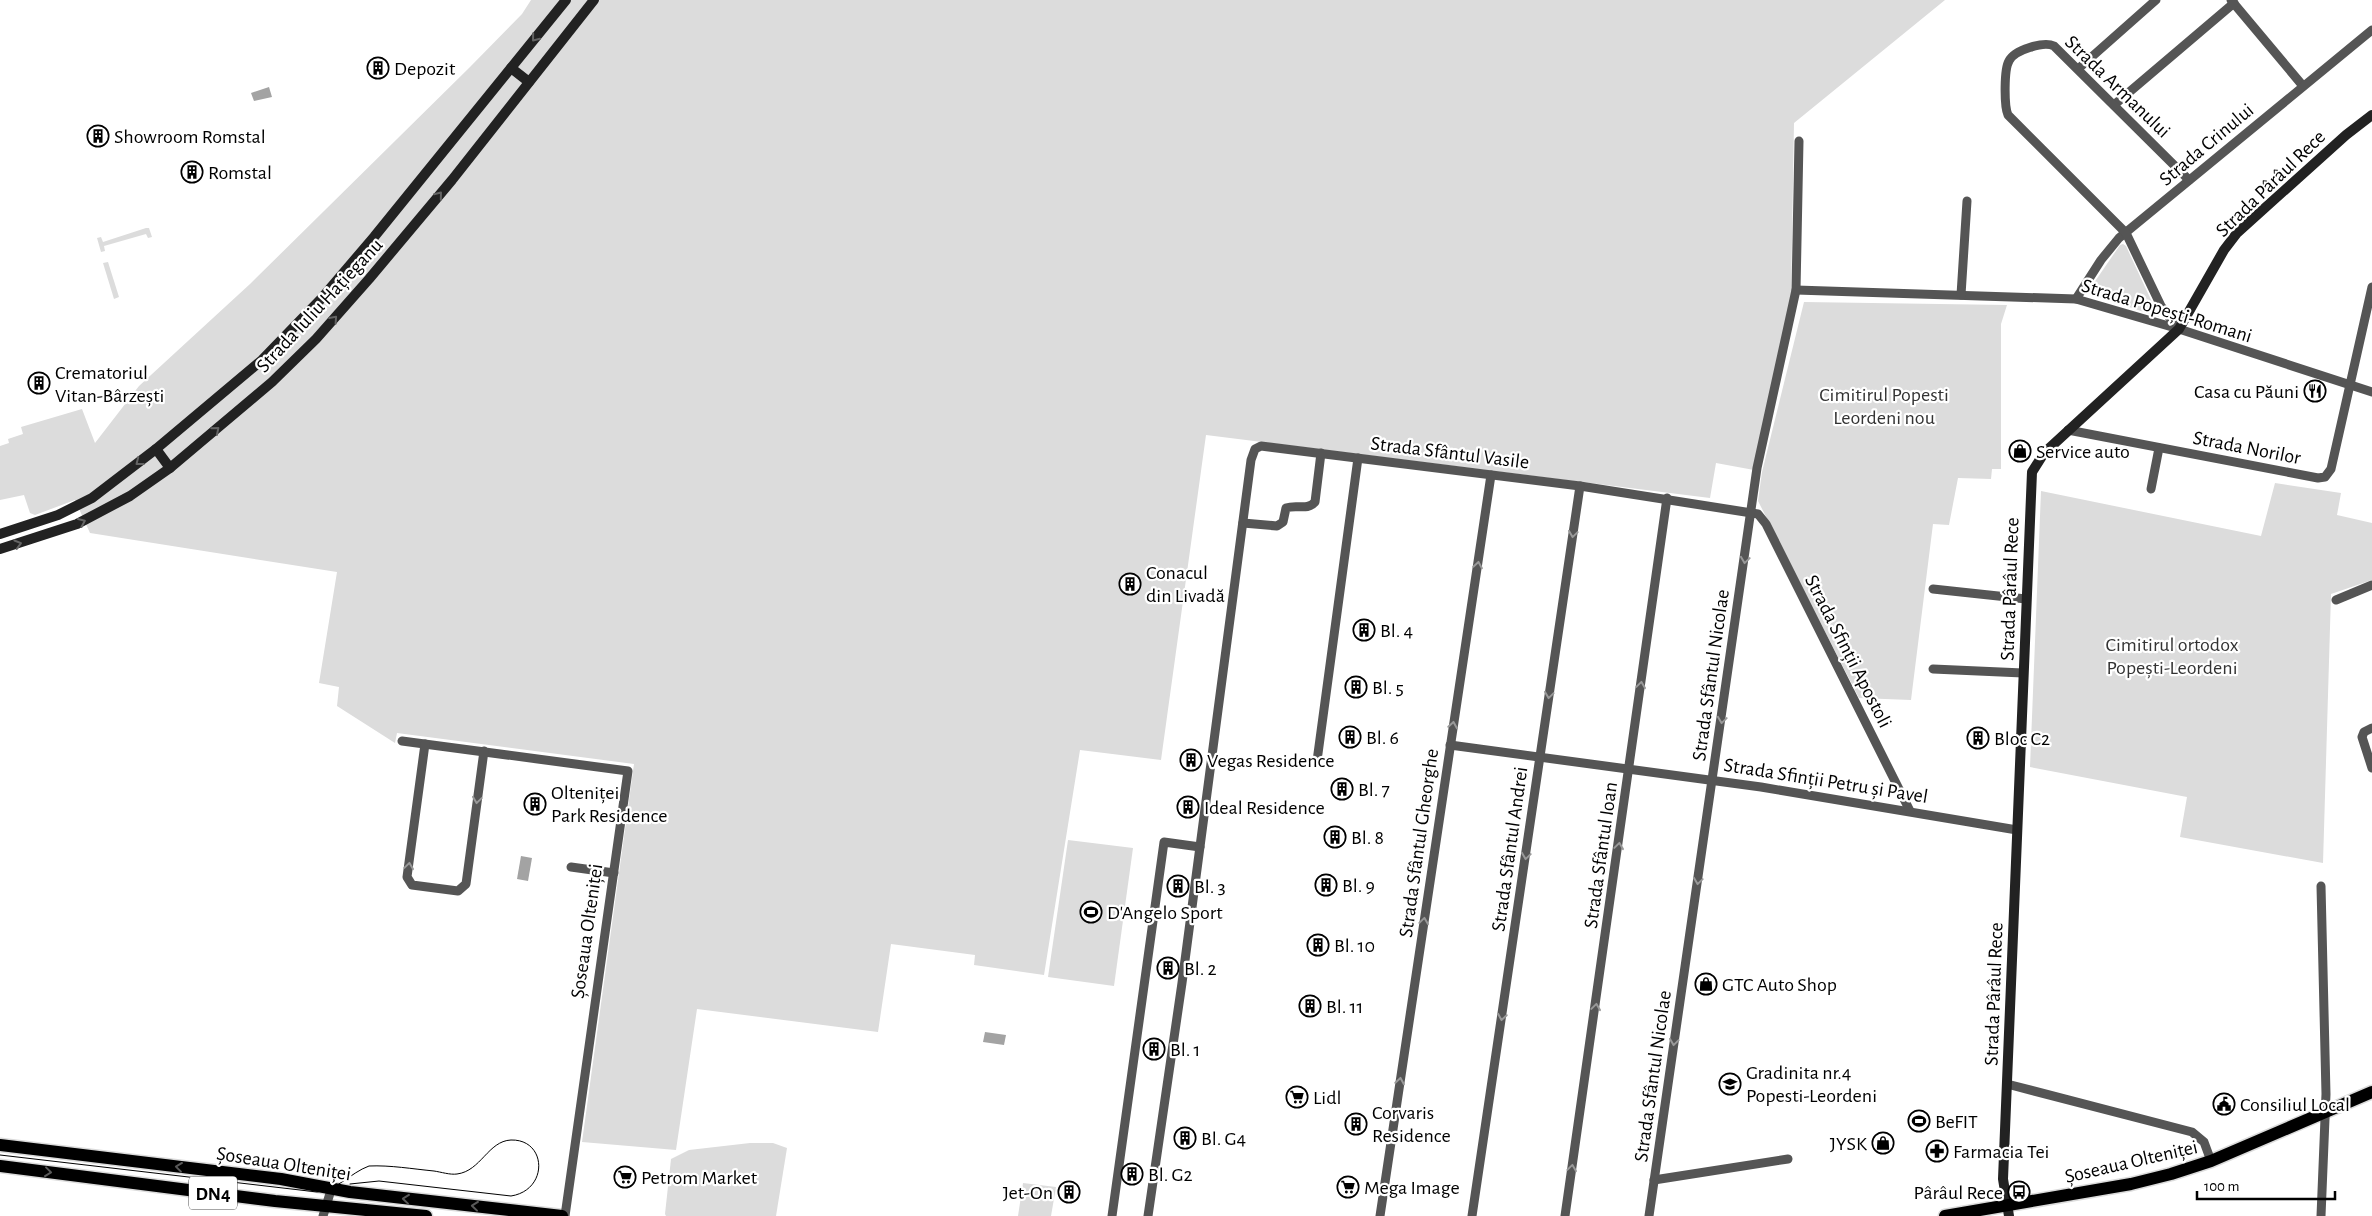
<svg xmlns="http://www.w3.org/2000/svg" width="2372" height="1216" font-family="'Alegreya Sans',sans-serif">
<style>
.green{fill:#dcdcdc}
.water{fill:#a3a3a3}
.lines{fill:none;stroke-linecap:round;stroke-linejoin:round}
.primary-casing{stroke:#dbdbdb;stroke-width:15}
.street{stroke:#555;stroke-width:9}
.secondary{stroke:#222;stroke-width:10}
.primary{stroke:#000;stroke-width:12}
.tram{stroke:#000;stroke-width:1}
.oneway{stroke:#646464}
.oneway2{stroke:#999}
.oneway3{stroke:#595959}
.labels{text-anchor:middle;stroke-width:4.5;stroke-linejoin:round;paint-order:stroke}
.shield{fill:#fff;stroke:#4c4c4c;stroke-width:1}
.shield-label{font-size:19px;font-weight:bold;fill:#000}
.poi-label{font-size:20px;fill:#000;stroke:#fff;text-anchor:start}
.street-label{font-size:20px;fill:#000;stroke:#fff}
.park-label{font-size:20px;fill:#333;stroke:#fff}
</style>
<rect width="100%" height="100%" fill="#fff"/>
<g class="green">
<polygon points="531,0 1945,0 1794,123 1791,296 1754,470 1716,463 1710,498 1206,435 1161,760 1080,750 1044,975 974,965 975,955 891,944 878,1032 697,1009 676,1150 582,1142 634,764 397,733 395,743 337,706 339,687 319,683 337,572 90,533 75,500 35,515 30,513 24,495 0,500 0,446 9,443 8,439 23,434 21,427 82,409 95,443 139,386 250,284 470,67 522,14"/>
<polygon points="146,228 149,228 152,237 148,238 146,234 104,246 105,251 101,252 97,238 101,237 103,242"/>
<polygon points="2123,244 2126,246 2159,317 2087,293 2120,245"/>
<polygon points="108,262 119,297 114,299 103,263"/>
<polygon points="1804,302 2007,305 2001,324 2001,469 1992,469 1991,479 1958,478 1949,525 1933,524 1911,700 1859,698 1758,501 1762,472"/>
<polygon points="2275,483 2341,493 2337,515 2372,523 2372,580 2331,594 2323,863 2180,837 2187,797 2030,767 2041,491 2261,536"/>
<polygon points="1068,840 1133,848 1114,986 1048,977"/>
<polygon points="750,1143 773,1143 787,1148 776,1216 666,1216 665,1214 671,1159 689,1150"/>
<polygon points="1023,1183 1056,1187 1051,1216 1018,1216"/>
</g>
<g class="water">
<polygon points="269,87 272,97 254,101 251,93"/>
<polygon points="521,856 532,858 528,881 517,879"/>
<polygon points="985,1032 1006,1035 1004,1045 983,1042"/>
</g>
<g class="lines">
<g class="primary-casing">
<g id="primary">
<polyline points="0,1145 281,1179 350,1192 562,1216"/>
<polyline points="0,1166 275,1201 426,1216"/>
<polyline points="1945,1216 2131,1184 2171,1174 2211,1161 2372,1092"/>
</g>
</g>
<g class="street">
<polyline points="2231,0 2303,86"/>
<polyline points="2078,69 2156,0"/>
<polyline points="2114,105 2234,3"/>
<polyline points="1796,290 2076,299 2179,329 2372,392"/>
<polyline points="1961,295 1967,201"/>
<polyline points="2076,299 2101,260 2119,238 2372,30"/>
<path d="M2178,329L2161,306L2126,233L2008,115C2004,106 2004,69 2009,61C2014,50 2044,41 2054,46L2189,180"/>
<polyline points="2068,430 2318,478 2325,477 2331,469 2372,287"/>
<polyline points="2151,489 2159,448"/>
<path d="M1243,523L1277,526L1283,522L1286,508C1297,504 1307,511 1315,502L1321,453"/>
<polyline points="1933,589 2026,599"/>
<polyline points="2336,600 2372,585"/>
<polyline points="1933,669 2023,673"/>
<polyline points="2372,728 2364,732 2362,737 2372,768"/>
<polyline points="402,741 628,771 565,1216"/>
<polyline points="425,744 407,877 412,885 458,891 466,884 484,751"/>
<polyline points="1450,745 1761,787 2017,830"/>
<polyline points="1317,761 1358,458"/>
<polyline points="571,867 614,873"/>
<polyline points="2007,1084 2192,1132 2204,1142 2211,1161"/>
<polyline points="1654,1180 1788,1159"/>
<polyline points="323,1216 331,1190"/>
<polyline points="1112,1216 1164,842 1200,847"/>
<polyline points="1148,1216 1182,983 1251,460 1255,449 1261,446 1580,486 1758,514 1766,524 1910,811"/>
<polyline points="1380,1216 1491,475"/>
<polyline points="1472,1216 1580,486"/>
<polyline points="1565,1216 1667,498"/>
<polyline points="1649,1216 1757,468 1796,290 1799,141"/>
<polyline points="2321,1216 2326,1094 2321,886"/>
</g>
<g class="secondary">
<polyline points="511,68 529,82"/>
<polyline points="156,449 170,468"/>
<polyline points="0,534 58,515 92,498 156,449 262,360 321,299 374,237 566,0"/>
<polyline points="0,549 77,524 130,496 170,468 272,382 316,339 369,279 452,180 594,0"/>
<polyline points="2009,1216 2003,1179 2032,472 2044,453 2179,329 2224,250 2237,233 2346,135 2372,115"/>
</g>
<use href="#primary" class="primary"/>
<path class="tram" d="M0,1155L317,1192C338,1190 350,1173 369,1166C390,1165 413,1169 434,1171C441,1172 450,1175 457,1174C481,1171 488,1141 511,1140C547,1139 549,1190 511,1196L379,1181L350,1184"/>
</g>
<defs><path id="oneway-chevron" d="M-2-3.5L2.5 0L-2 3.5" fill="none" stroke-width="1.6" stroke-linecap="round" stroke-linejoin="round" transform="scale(1.25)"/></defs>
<g class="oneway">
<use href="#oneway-chevron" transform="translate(535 38) rotate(129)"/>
<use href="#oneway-chevron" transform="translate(439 195) rotate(-51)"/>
<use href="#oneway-chevron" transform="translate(334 319) rotate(-48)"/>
<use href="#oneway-chevron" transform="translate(216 430) rotate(-40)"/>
<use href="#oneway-chevron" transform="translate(139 462) rotate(142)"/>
<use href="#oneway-chevron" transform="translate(82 522) rotate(-24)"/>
<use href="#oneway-chevron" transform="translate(18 544) rotate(-16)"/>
</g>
<g class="oneway2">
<use href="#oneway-chevron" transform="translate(1573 534) rotate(98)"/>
<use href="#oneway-chevron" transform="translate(1745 560) rotate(98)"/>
<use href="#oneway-chevron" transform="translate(1478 565) rotate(-81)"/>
<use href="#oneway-chevron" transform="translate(1641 685) rotate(-82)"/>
<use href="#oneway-chevron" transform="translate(1549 695) rotate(98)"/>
<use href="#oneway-chevron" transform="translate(1722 720) rotate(98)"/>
<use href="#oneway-chevron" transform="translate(1453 725) rotate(-81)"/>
<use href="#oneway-chevron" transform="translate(477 800) rotate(98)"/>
<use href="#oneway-chevron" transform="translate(1619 846) rotate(-82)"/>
<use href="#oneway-chevron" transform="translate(1526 856) rotate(98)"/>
<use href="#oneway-chevron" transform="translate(409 866) rotate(-82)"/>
<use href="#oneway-chevron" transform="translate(1698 881) rotate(98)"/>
<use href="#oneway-chevron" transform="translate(1424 921) rotate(-82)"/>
<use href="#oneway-chevron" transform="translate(1596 1007) rotate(-82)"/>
<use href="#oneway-chevron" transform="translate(1502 1017) rotate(99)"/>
<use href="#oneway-chevron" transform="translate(1674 1042) rotate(98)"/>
<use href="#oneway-chevron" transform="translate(1400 1081) rotate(-81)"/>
<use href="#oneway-chevron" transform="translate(1572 1168) rotate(-82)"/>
</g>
<g class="oneway3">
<use href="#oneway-chevron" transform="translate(179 1167) rotate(-173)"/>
<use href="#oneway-chevron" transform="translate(48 1172) rotate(7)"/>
<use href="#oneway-chevron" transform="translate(406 1199) rotate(-174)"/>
<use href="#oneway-chevron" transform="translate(475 1206) rotate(-174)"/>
</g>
<defs>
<g id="building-ring" transform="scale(1.125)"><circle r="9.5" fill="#fff" stroke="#000" stroke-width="1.5"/><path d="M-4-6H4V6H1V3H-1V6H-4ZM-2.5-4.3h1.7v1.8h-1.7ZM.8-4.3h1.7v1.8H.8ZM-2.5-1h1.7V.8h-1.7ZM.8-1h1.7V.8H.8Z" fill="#000"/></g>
<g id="restaurant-ring" transform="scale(1.125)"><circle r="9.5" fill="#fff" stroke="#000" stroke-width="1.5"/><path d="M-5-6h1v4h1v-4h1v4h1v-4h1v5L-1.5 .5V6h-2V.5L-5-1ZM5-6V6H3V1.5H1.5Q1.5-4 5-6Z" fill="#000"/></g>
<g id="shop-ring" transform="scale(1.125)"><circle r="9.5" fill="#fff" stroke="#000" stroke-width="1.5"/><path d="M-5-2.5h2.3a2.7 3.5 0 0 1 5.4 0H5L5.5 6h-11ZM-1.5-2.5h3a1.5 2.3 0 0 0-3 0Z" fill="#000"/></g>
<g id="stadium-ring" transform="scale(1.125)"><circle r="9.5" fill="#fff" stroke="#000" stroke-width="1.5"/><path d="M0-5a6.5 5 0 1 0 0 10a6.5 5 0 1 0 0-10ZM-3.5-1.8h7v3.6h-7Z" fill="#000"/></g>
<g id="school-ring" transform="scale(1.125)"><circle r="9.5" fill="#fff" stroke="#000" stroke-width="1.5"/><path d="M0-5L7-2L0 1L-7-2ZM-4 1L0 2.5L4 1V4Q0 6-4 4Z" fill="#000"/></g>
<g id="supermarket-ring" transform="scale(1.125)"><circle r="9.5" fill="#fff" stroke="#000" stroke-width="1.5"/><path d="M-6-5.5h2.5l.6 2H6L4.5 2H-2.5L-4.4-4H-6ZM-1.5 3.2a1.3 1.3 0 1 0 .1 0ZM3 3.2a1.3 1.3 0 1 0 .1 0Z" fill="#000"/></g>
<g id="civic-ring" transform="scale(1.125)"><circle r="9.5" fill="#fff" stroke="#000" stroke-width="1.5"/><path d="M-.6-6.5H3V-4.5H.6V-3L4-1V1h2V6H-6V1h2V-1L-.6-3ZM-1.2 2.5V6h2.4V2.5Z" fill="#000"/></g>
<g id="pharmacy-ring" transform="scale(1.125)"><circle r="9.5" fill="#fff" stroke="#000" stroke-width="1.5"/><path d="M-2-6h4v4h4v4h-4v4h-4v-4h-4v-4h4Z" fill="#000"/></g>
<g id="bus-ring" transform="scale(1.125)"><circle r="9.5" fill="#fff" stroke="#000" stroke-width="1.5"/><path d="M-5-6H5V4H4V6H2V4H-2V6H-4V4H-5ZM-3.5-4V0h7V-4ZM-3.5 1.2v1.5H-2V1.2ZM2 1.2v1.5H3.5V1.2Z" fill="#000"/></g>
</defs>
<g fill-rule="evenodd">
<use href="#building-ring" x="378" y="68"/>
<use href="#building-ring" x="98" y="136"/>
<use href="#building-ring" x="192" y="172"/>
<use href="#building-ring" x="39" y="383"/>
<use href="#restaurant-ring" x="2315" y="391"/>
<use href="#shop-ring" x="2020" y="451"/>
<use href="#building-ring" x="1130" y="584"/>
<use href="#building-ring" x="1364" y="630"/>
<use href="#building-ring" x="1356" y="687"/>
<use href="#building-ring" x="1350" y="737"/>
<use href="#building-ring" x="1978" y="738"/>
<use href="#building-ring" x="1191" y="760"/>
<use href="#building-ring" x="1342" y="789"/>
<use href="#building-ring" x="535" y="804"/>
<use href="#building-ring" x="1188" y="807"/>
<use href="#building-ring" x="1335" y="837"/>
<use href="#building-ring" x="1326" y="885"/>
<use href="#building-ring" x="1178" y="886"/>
<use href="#stadium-ring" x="1091" y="912"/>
<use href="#building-ring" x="1318" y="945"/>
<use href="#building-ring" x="1168" y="968"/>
<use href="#shop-ring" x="1706" y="984"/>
<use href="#building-ring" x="1310" y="1006"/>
<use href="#building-ring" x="1154" y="1049"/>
<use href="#school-ring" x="1730" y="1084"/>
<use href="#supermarket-ring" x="1297" y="1097"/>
<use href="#civic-ring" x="2224" y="1104"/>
<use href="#stadium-ring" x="1919" y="1121"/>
<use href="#building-ring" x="1356" y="1124"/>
<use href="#building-ring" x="1185" y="1138"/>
<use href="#shop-ring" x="1883" y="1143"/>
<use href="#pharmacy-ring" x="1937" y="1151"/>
<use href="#building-ring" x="1132" y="1174"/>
<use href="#supermarket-ring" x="625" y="1177"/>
<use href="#supermarket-ring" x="1348" y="1187"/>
<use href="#building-ring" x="1069" y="1192"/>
<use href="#bus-ring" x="2019" y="1192"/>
</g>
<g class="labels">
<rect class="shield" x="189" y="1176.5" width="48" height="33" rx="4"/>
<g class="shield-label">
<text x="213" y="1200">DN4</text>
</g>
<g class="poi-label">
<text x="394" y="75">Depozit</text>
<text x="114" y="143">Showroom Romstal</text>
<text x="208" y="179">Romstal</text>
<text x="55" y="379">Crematoriul<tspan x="55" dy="23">Vitan-Bârzești</tspan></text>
<text x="2299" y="398" text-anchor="end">Casa cu Păuni</text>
<text x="2036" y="458">Service auto</text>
<text x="1146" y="579">Conacul<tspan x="1146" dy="23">din Livadă</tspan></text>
<text x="1380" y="637">Bl. 4</text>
<text x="1372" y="694">Bl. 5</text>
<text x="1366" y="744">Bl. 6</text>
<text x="1994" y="745">Bloc C2</text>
<text x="1207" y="767">Vegas Residence</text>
<text x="1358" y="796">Bl. 7</text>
<text x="551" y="799">Olteniței<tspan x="551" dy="23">Park Residence</tspan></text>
<text x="1204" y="814">Ideal Residence</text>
<text x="1351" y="844">Bl. 8</text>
<text x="1342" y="892">Bl. 9</text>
<text x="1194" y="893">Bl. 3</text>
<text x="1107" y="919">D'Angelo Sport</text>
<text x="1334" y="952">Bl. 10</text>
<text x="1184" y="975">Bl. 2</text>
<text x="1722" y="991">GTC Auto Shop</text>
<text x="1326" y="1013">Bl. 11</text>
<text x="1170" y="1056">Bl. 1</text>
<text x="1746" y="1079">Gradinita nr.4<tspan x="1746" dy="23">Popesti-Leordeni</tspan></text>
<text x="1313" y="1104">Lidl</text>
<text x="2240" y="1111">Consiliul Local</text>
<text x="1372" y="1119">Corvaris<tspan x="1372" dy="23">Residence</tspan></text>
<text x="1935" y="1128">BeFIT</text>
<text x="1201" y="1145">Bl. G4</text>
<text x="1867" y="1150" text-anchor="end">JYSK</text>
<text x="1953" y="1158">Farmacia Tei</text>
<text x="1148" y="1181">Bl. G2</text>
<text x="641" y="1184">Petrom Market</text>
<text x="1364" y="1194">Mega Image</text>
<text x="1053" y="1199" text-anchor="end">Jet-On</text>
<text x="2003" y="1199" text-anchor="end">Pârâul Rece</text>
</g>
<g class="street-label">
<text transform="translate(2118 86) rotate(44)" y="7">Strada Armanului</text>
<text transform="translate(2206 144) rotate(-40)" y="7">Strada Crinului</text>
<text transform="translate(2270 183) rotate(-44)" y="7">Strada Pârâul Rece</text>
<text transform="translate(319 305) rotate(-47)" y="7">Strada Iuliu Hațieganu</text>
<text transform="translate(2167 310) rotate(17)" y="7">Strada Popești-Romani</text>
<text transform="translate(2247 447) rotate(11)" y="7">Strada Norilor</text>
<text transform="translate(1450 452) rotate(7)" y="7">Strada Sfântul Vasile</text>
<text transform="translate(2009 589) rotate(-88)" y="7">Strada Pârâul Rece</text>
<text transform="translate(1849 651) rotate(63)" y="7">Strada Sfinții Apostoli</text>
<text transform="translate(1710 675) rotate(-82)" y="7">Strada Sfântul Nicolae</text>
<text transform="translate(1826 780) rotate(9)" y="7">Strada Sfinții Petru și Pavel</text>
<text transform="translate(1418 843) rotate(-82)" y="7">Strada Sfântul Gheorghe</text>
<text transform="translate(1509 849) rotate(-82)" y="7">Strada Sfântul Andrei</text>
<text transform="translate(1600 855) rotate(-82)" y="7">Strada Sfântul Ioan</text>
<text transform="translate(586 931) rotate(-82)" y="7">Șoseaua Olteniței</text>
<text transform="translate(1993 994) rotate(-88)" y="7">Strada Pârâul Rece</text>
<text transform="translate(1652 1076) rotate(-82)" y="7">Strada Sfântul Nicolae</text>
<text transform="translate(2131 1161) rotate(-13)" y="7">Șoseaua Olteniței</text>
<text transform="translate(284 1163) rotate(9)" y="7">Șoseaua Olteniței</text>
</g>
<g class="park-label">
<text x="1884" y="401">Cimitirul Popesti<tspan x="1884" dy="23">Leordeni nou</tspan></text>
<text x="2172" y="651">Cimitirul ortodox<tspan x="2172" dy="23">Popești-Leordeni</tspan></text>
</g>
</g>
<path d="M2197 1191v8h138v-8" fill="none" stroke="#000000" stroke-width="2.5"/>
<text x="2204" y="1191" font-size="15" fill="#000000" stroke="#ffffff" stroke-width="4" paint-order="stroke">100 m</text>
</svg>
